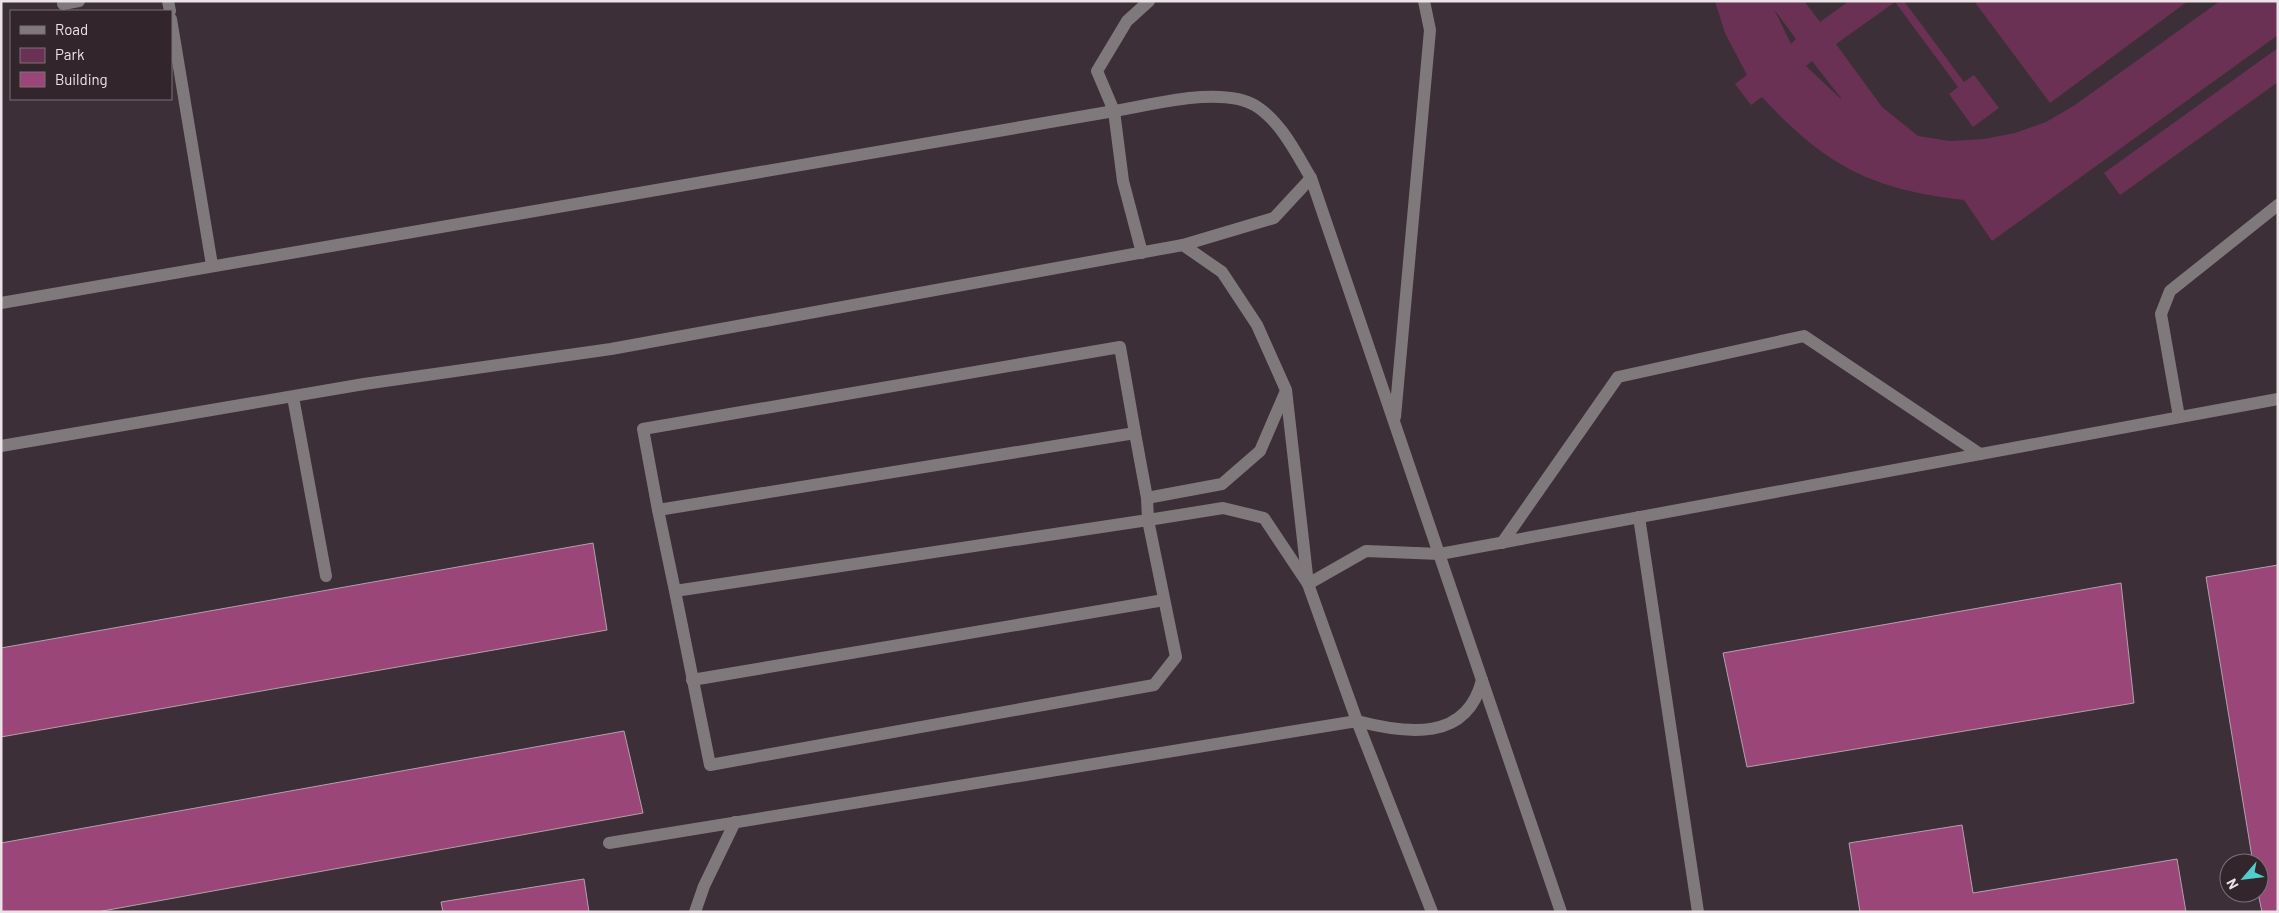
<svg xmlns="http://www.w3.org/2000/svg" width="2279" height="913" font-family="Barlow,sans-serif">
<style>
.green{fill:#6b3154;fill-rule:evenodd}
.building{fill:#9b4679;stroke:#b2a1aa}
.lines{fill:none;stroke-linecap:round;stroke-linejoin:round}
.minor{stroke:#80797c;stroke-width:12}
</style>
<rect width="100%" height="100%" fill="#3d2f37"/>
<g class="green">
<path d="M1715,1H1804L1820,22L1849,1H1904L1964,82L1974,75L1999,108L1973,127L1949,94L1958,87L1895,2L1836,44L1882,107L1918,136L1950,141L1984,139L2015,133L2046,122L2075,105L2220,1H2278V35L1992,241L1964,200C1871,189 1826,166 1762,97L1751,105L1735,84L1747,75L1725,33ZM1774,9L1796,39L1791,44ZM1812,61L1841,98V99L1808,68L1806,66Z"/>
<polygon points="1974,1 2188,1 2050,103"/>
<polygon points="2278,48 2278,82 2120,195 2104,173"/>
</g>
<g class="building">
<polygon points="593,543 607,630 1,737 1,648"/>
<polygon points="2278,565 2278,912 2262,912 2258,893 2259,863 2253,863 2206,577"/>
<polygon points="2121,583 2134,703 1747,767 1723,653"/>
<polygon points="624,731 643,813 97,912 1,912 1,843"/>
<polygon points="1962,825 1973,893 2177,859 2186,912 1860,912 1849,843"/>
<polygon points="584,879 589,912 443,912 441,902"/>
</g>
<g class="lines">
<g class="minor">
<polyline points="168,1 170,11"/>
<polyline points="63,4 79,1"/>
<polyline points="171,19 212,265"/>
<polyline points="1183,245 1222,272 1257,325 1286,390 1308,584 1357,721 1432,912"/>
<polyline points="1142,253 1123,181 1114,111 1097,71 1127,21 1149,1"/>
<path d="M1,303L1114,111C1152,105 1222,85 1256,106C1281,122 1296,153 1311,178L1561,912"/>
<polyline points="293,397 326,576"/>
<polyline points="1395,417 1430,30 1424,1"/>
<polyline points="2179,417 2161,314 2170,291 2278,205"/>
<polyline points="1,446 364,384 611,349 1183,245 1274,218 1311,178"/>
<polyline points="1147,498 1222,484 1260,451 1285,393"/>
<polyline points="658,510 643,429 1120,347 1135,433"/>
<polyline points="1639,517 1698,912"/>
<polyline points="1502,543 1618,377 1804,336 1980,454"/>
<polyline points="675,591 710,765 1154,685 1176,657 1148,520 1147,498 1135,433 658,510 675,591 1148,520 1223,508 1264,518 1308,584 1366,551 1440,554 2278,399"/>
<polyline points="692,680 1164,600"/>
<path d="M609,843L1357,721C1407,734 1467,742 1482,680"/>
<polyline points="695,912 704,886 735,822"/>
</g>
</g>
<rect width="2279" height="913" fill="none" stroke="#ece3e7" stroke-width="5"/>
<rect x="10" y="10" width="162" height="90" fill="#33252c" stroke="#7d7177"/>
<rect x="20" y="26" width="25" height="8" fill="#80797c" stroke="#7d7177"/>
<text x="55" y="35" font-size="15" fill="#ece3e7">Road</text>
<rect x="20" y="48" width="25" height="15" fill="#6b3154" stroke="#7d7177"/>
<text x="55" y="60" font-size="15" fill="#ece3e7">Park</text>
<rect x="20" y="72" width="25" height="15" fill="#9b4679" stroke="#7d7177"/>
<text x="55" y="85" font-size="15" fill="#ece3e7">Building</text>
<g transform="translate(2244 878) rotate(242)"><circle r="24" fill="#33252c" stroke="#7d7177"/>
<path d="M0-4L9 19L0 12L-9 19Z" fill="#52cdce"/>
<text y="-8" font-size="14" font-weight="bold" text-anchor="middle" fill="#ece3e7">N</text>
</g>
</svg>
